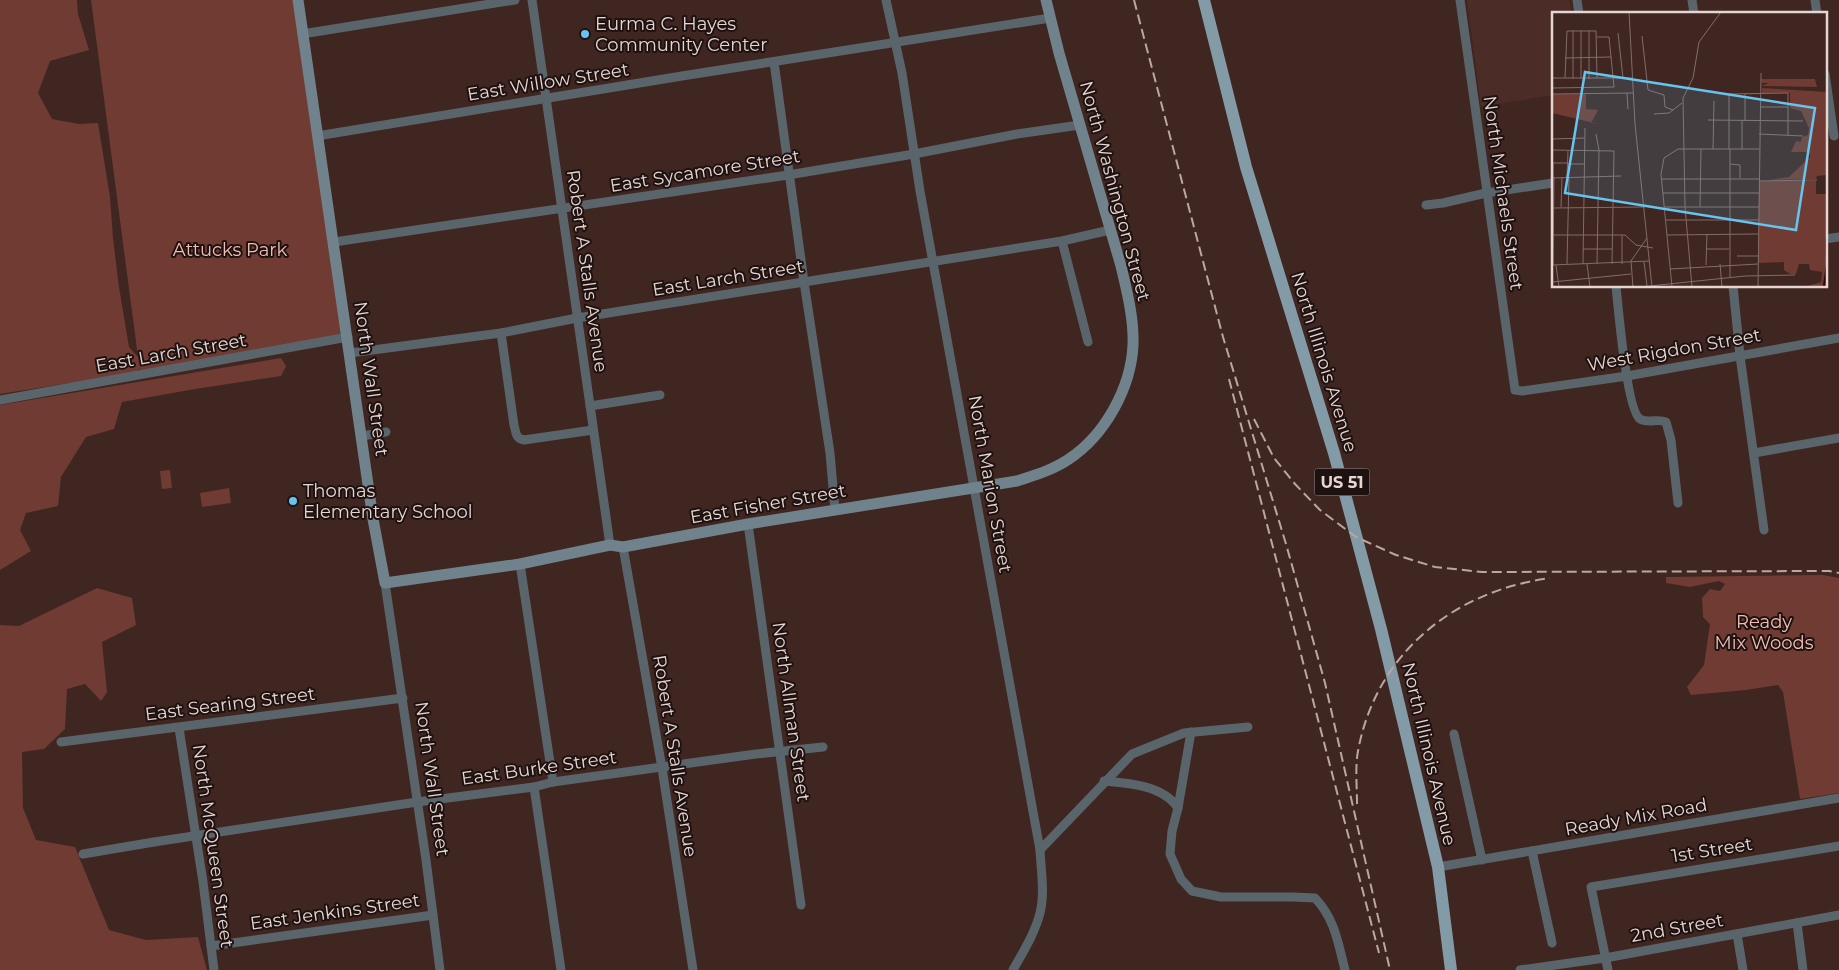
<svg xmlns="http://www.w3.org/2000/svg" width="1839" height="970" font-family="Montserrat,sans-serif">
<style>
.built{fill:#4c2c26}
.green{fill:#6f3b32}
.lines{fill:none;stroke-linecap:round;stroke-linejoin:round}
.street{stroke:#59656b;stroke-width:9}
.secondary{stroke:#70838d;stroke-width:11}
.primary{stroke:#829ba7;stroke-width:12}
.rail{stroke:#baa7a3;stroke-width:2;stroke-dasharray:10 5;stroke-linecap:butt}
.poi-dot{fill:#67c4f0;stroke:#1e1210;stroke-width:2}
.labels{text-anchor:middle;stroke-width:4;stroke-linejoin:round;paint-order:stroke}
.shield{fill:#1e1210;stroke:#aa9a98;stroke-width:1}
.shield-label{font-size:16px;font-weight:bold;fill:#e6d5d2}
.poi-label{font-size:18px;fill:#e6d5d2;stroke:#1e1210;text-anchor:start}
.street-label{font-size:18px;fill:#e6d5d2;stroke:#1e1210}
.park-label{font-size:18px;fill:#f1beb4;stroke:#1e1210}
.inset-river{fill:none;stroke:#350703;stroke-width:2.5}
.inset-road{fill:none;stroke:#826c68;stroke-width:1}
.view{fill:#67c4f0;fill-opacity:0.15;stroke:#67c4f0;stroke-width:2.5}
.inset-edge{fill:none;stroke:#e6d5d2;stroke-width:2.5}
</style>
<rect width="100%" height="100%" fill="#3f2621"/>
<polygon class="built" points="1467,0 1569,0 1572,14 1553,14 1553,95 1481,107"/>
<g class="green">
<polygon points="0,0 77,0 78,14 89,50 50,61 38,93 52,119 79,124 98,123 110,197 113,238 119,287 129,347 138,357 91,0 299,0 348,337 141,375 140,369 133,373 0,394"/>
<polygon points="281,358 286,366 281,376 195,389 122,402 114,429 86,437 61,477 58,506 26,513 20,530 31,551 0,570 0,405"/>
<polygon points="170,470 172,488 162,489 160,471"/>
<polygon points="229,488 231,503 202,507 200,493"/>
<polygon points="1823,575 1839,578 1839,793 1800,799 1783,692 1778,685 1746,690 1691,695 1687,687 1704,665 1710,624 1703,617 1702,598 1710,589 1720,591 1725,584 1719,581 1690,587 1666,583 1666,577"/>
<polygon points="97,588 132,598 136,625 102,642 107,692 101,701 85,684 67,689 65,729 44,749 22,752 23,808 36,840 75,847 109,930 146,940 198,937 207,970 0,970 0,625 19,626"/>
</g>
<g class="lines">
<g class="street">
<polyline points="532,0 610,545"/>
<path d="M886,0L902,73L920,191L1040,850C1041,870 1045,893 1040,913C1035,933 1023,952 1013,970"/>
<polyline points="1460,0 1515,390 1522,391 1627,376 1839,338"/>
<polyline points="1577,0 1579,14"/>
<polyline points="1692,0 1694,14"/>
<polyline points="1815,0 1817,14"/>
<polyline points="302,34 515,0"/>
<polyline points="774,62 804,282 830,453 835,510"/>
<polyline points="1825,74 1834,136"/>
<polyline points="317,136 682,76 1050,18"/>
<polyline points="1426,205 1443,203 1486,193 1553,183"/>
<polyline points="1825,239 1839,237"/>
<polyline points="1062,241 1088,342"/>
<polyline points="334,242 788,175 914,154 1017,134 1080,125"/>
<path d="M1616,286C1618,306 1627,411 1640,419C1648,424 1658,418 1666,422L1671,440L1678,503"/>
<polyline points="1733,286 1740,356 1764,530"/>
<path d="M501,333L514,425C516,432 515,438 524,440L593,430"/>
<polyline points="350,353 501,333 577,318 1062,241 1110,230"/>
<polyline points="0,400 348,337"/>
<polyline points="590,406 660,395"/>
<polyline points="362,436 386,432"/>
<polyline points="1754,453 1839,438"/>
<polyline points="748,524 801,905"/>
<polyline points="623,547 662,768 693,970"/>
<polyline points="520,564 553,782"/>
<polyline points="385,583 426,860 440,970"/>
<polyline points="179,728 203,882 214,970"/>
<polyline points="1454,734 1482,860"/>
<polyline points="61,742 403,698"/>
<path d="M1104,781C1128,783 1163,785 1178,808L1172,831L1170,854L1181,879L1192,891L1221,897H1293L1315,898C1335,919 1338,943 1345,970"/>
<polyline points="534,787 561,970"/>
<polyline points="1178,808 1191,732"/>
<polyline points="1040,850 1132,754 1184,733 1248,727"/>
<polyline points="1532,851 1552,943"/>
<polyline points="83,854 154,842 417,802 534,787 553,782 756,754 823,747"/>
<polyline points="1438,867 1839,798"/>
<polyline points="1797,923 1803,970"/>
<polyline points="1737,934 1743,970"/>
<polyline points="211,946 433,915"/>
<polyline points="1520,970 1605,958 1839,915"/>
<polyline points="1608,970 1591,887 1839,846"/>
</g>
<path class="secondary" d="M298,0L373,519L385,583L520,564L610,545L623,547L748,524L1017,481C1035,475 1053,470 1069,459C1105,435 1131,388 1133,345C1134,319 1127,291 1121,266L1059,53L1046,0"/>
<polyline class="primary" points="1204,0 1246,167 1334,453 1381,629 1438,867 1451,970"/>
<g class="rail">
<polyline points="1134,0 1223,337 1286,544 1325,683 1390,970"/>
<polyline points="1229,379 1379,953"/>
<polyline points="1254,419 1274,458 1295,484 1320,510 1356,537 1396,555 1435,567 1482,572 1829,571 1839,573"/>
<path d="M1357,804C1357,787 1355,767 1358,751C1376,653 1454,591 1550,578"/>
</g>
</g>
<g class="poi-dot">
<circle cx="585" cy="34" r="5"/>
<circle cx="293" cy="501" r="5"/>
</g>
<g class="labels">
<rect class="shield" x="1314.5" y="468.5" width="55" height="27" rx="4"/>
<g class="shield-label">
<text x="1342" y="488">US 51</text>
</g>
<g class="poi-label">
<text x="595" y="30">Eurma C. Hayes<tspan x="595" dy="21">Community Center</tspan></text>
<text x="303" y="497">Thomas<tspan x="303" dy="21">Elementary School</tspan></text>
</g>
<g class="street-label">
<text transform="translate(548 82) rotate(-9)" y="6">East Willow Street</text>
<text transform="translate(705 171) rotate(-9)" y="6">East Sycamore Street</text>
<text transform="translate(1115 191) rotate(75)" y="6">North Washington Street</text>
<text transform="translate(1503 193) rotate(82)" y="6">North Michaels Street</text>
<text transform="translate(587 271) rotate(82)" y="6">Robert A Stalls Avenue</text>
<text transform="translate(728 278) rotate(-9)" y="6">East Larch Street</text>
<text transform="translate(1674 350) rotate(-10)" y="6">West Rigdon Street</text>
<text transform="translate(171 353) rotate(-10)" y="6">East Larch Street</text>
<text transform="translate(1324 362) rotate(73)" y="6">North Illinois Avenue</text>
<text transform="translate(371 379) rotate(82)" y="6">North Wall Street</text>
<text transform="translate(990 484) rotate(80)" y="6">North Marion Street</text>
<text transform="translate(768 504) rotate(-10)" y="6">East Fisher Street</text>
<text transform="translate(230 704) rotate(-7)" y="6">East Searing Street</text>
<text transform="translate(791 712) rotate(82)" y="6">North Allman Street</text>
<text transform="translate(1429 754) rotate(77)" y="6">North Illinois Avenue</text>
<text transform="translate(675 756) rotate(81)" y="6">Robert A Stalls Avenue</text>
<text transform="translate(539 768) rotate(-8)" y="6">East Burke Street</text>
<text transform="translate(432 779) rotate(82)" y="6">North Wall Street</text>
<text transform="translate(1636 817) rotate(-10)" y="6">Ready Mix Road</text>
<text transform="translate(213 846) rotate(82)" y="6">North McQueen Street</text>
<text transform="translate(1712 850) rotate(-9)" y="6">1st Street</text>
<text transform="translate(335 912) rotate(-8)" y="6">East Jenkins Street</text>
<text transform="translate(1677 928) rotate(-10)" y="6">2nd Street</text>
</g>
<g class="park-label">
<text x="230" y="256">Attucks Park</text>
<text x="1764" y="628">Ready<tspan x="1764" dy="21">Mix Woods</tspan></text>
</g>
</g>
<g transform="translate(1552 12)">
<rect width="275" height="275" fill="#3f2621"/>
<path d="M209,67H263L265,75L209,74L217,71H210ZM210,76L275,80V163L265,164L264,167L216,168L237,165L258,145L257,140H239L244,129L249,130L250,125L256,123L257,116L249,99L238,96V81H210ZM0,82H34V97L46,98L39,111L46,112L0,101ZM207,169H264V182H275V275L256,274L269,270L270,260L258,258L257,252H247L244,262H238L232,258V250L206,251Z" fill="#6f3b32"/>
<path class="inset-river" d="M275,227V244M272,275L275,254"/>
<path class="inset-road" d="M77,0L83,112L100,275M21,19V67M29,19V67M37,19V67M66,21L71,66M90,24L96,78L112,83L113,95L121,98M13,46L59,45M0,66H81M13,66L15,19H44L45,66M0,76L62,75L57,25H45M75,81L76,97M0,82L81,81M208,95H236M102,102L117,101L130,91M156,108L251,109M193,109V82M44,122L47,138L45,252M207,122L251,124M0,127L33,126M161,137L162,89M177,137V82L236,81V123M190,137V109M0,138L62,139L60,252M15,152H32M178,152L188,153V166M15,165L16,139M0,166L69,164M1,166V151H15M109,167H207M207,169L265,168M111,181H207M9,195L10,165M113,195H207M148,195L149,137M0,196L93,195M114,208H207M0,223H73L84,233L101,236M115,223L206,222M31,237H60M154,237H177M185,244H206M92,250L95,274M15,252L17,165M31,252L33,116M35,252L38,275M70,252V223M168,252L170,275M0,253L98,249M1,253L2,165M4,253L7,275M154,253L155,222M118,257L206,252M178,265V137M0,270L79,262M81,275L79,249L95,226M88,275L193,264L243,263M120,275L109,162L112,146L126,137H207M140,275L133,195L131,86L141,66L147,30L169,0M206,275L209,61"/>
<path class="view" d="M33,60L263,96L244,218L13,181Z"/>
<rect width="275" height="275" class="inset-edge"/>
</g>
</svg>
